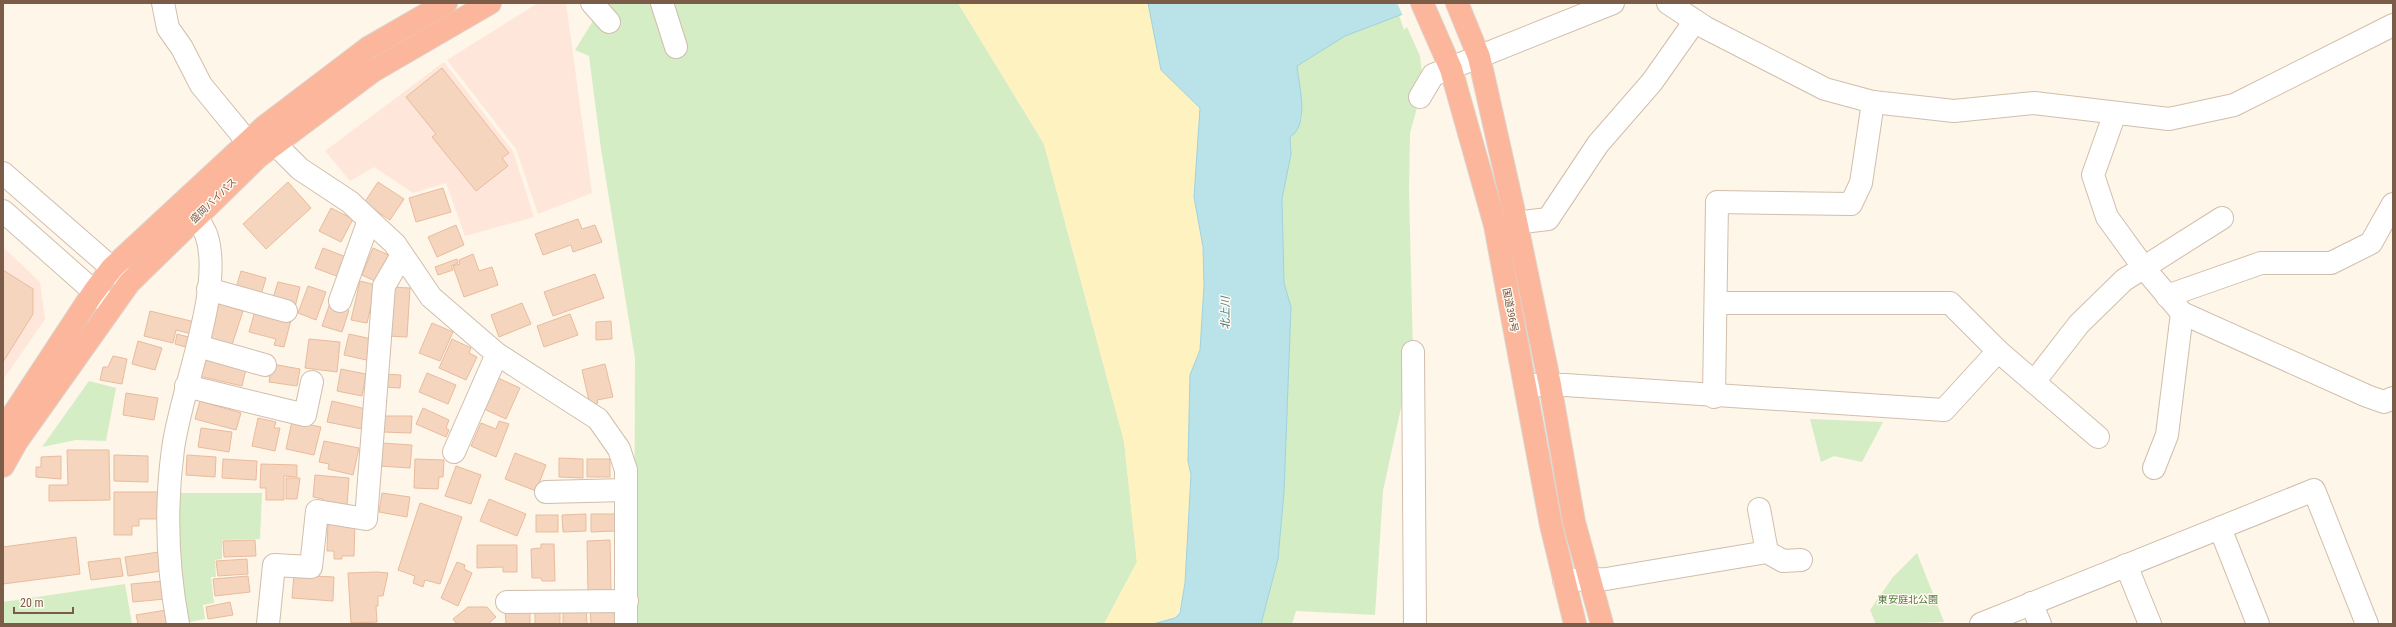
<svg xmlns="http://www.w3.org/2000/svg" width="2396" height="627" font-family="'Roboto Condensed','Noto Sans JP',sans-serif">
<style>
.commercial{fill:#fee6db}
.green{fill:#d4edc5}
.sand{fill:#fff2c1}
.water{fill:#bae2e9;stroke:#a0d2dc}
.pier{fill:#fef6e8}
.building{fill:#f5d5be;stroke:#e9bb9d}
.lines{fill:none;stroke-linecap:round;stroke-linejoin:round}
.minor-casing{stroke:#d1beac;stroke-width:24}
.highway-casing{stroke:#dcd5d0;stroke-width:24}
.minor{stroke:#fff;stroke-width:22}
.highway{stroke:#fbb69b;stroke-width:22}
.labels{text-anchor:middle;stroke-width:3;stroke-linejoin:round;paint-order:stroke}
.street-label{font-size:10px;fill:#7a5c49;stroke:#fff9f0}
.park-label{font-size:10px;fill:#4f7a3d;stroke:#fff9f0}
.water-label{font-size:11px;font-style:italic;fill:#3f7b87;stroke:#fff9f0}
</style>
<rect width="100%" height="100%" fill="#fef6e8"/>
<g class="commercial">
<polygon points="538,3 566,3 592,193 538,214 516,149 447,60"/>
<polygon points="444,62 513,151 534,217 465,236 446,183 413,193 374,167 350,181 325,151"/>
<polygon points="3,247 40,282 45,319 3,380"/>
</g>
<g class="green">
<polygon points="604,3 958,3 1044,144 1124,441 1137,562 1104,624 634,624 635,358 601,149 589,56 575,50"/>
<polygon points="1399,15 1404,30 1407,27 1420,56 1422,74 1420,97 1410,133 1409,191 1413,352 1383,491 1375,615 1296,611 1292,624 1261,624 1278,559 1291,307 1284,283 1282,199 1291,154 1290,137 1302,119 1297,66 1345,36"/>
<polygon points="89,381 116,388 106,441 76,440 42,447"/>
<polygon points="1810,419 1883,422 1862,462 1834,456 1821,462"/>
<polygon points="175,493 262,493 260,539 222,540 222,559 215,560 216,577 211,577 214,603 203,605 205,619 185,623"/>
<polygon points="1917,553 1944,622 1876,624 1870,610 1893,577"/>
<polygon points="125,584 132,624 3,624 3,602"/>
</g>
<path class="sand" d="M958,3H1148L1161,70L1200,107L1194,197L1203,247L1204,285L1200,350L1190,375L1188,461L1191,475C1190,496 1188,608 1176,617C1162,627 1122,624 1104,624L1137,562L1124,441L1044,144Z"/>
<path class="water" d="M1148,3H1432L1345,36L1297,66C1299,86 1310,125 1290,137L1291,154L1282,199L1284,283L1291,307L1284,492L1278,559L1261,624H1153L1175,618L1180,613L1185,583L1191,475L1188,461L1190,375L1200,350L1204,285L1203,247L1194,197L1200,108L1161,70Z"/>
<polygon class="pier" points="1397,3 1434,3 1403,16"/>
<g class="building">
<polygon points="442,68 509,153 502,158 508,166 476,191 432,137 436,134 406,97"/>
<polygon points="288,182 311,208 266,249 243,224"/>
<polygon points="378,182 404,199 390,220 364,203"/>
<polygon points="443,188 451,212 416,222 409,198"/>
<polygon points="331,208 353,219 341,242 319,231"/>
<polygon points="578,219 582,229 595,225 602,242 573,252 571,245 543,255 535,234"/>
<polygon points="456,225 464,245 437,257 428,237"/>
<polygon points="323,248 346,257 339,277 315,268"/>
<polygon points="373,248 389,255 377,282 362,275"/>
<polygon points="473,254 479,271 492,267 498,285 464,297 453,266 460,264 459,260"/>
<polygon points="457,259 458,263 451,266 453,270 438,275 435,267"/>
<polygon points="3,270 33,289 33,314 3,362"/>
<polygon points="241,271 266,278 261,295 236,288"/>
<polygon points="595,274 604,298 553,316 544,292"/>
<polygon points="360,281 376,285 367,323 351,320"/>
<polygon points="278,282 300,287 295,307 272,301"/>
<polygon points="308,286 326,292 316,320 298,313"/>
<polygon points="391,287 410,288 407,337 388,336"/>
<polygon points="218,303 243,311 231,348 206,340"/>
<polygon points="330,303 349,310 342,332 322,326"/>
<polygon points="522,303 531,324 499,337 491,315"/>
<polygon points="150,311 195,322 192,334 176,330 173,343 144,336"/>
<polygon points="255,311 291,320 284,347 274,345 276,339 249,332"/>
<polygon points="570,314 578,335 544,347 537,326"/>
<polygon points="611,321 612,339 596,340 596,322"/>
<polygon points="432,323 453,332 440,361 419,353"/>
<polygon points="177,334 192,338 189,348 175,344"/>
<polygon points="349,334 376,340 371,361 344,355"/>
<polygon points="309,339 340,342 337,372 305,368"/>
<polygon points="452,339 471,348 469,353 477,357 466,380 439,368"/>
<polygon points="138,341 162,348 155,370 132,364"/>
<polygon points="113,356 127,359 122,384 100,380 103,367 108,367"/>
<polygon points="204,359 246,369 242,386 199,376"/>
<polygon points="272,364 300,369 297,386 269,382"/>
<polygon points="605,364 613,397 597,400 598,403 590,405 582,370"/>
<polygon points="341,369 366,374 362,396 337,391"/>
<polygon points="427,373 456,385 448,404 419,392"/>
<polygon points="384,374 401,375 400,388 383,387"/>
<polygon points="498,378 520,388 506,419 484,409"/>
<polygon points="126,393 158,398 154,420 123,415"/>
<polygon points="200,401 241,413 236,430 195,419"/>
<polygon points="332,401 366,409 362,429 327,422"/>
<polygon points="423,408 449,420 446,428 449,430 446,437 416,424"/>
<polygon points="383,416 412,416 411,433 382,432"/>
<polygon points="258,418 276,422 274,428 280,428 275,451 252,446"/>
<polygon points="292,421 321,427 314,455 286,449"/>
<polygon points="499,421 509,424 496,457 471,446 481,423 496,429"/>
<polygon points="201,428 232,432 229,452 198,447"/>
<polygon points="324,441 359,448 353,475 328,469 329,464 319,462"/>
<polygon points="381,443 412,445 410,468 379,466"/>
<polygon points="67,450 109,450 110,500 49,501 49,485 68,485"/>
<polygon points="515,453 546,465 536,491 505,479"/>
<polygon points="114,455 148,456 148,482 114,481"/>
<polygon points="187,455 216,457 215,477 186,475"/>
<polygon points="61,456 61,479 36,477 36,467 41,467 41,457"/>
<polygon points="559,458 583,459 583,478 559,477"/>
<polygon points="223,459 257,461 256,480 222,478"/>
<polygon points="415,459 444,460 443,477 439,477 438,489 414,488"/>
<rect x="587" y="459" width="23" height="18"/>
<polygon points="261,464 297,465 297,477 284,476 284,500 266,500 266,488 260,488"/>
<polygon points="456,466 481,475 471,504 445,496"/>
<polygon points="315,475 349,478 347,506 323,504 323,499 313,497"/>
<polygon points="286,478 300,478 297,499 286,499"/>
<polygon points="114,492 164,492 164,519 139,519 139,526 132,526 132,535 114,535"/>
<polygon points="382,493 410,497 407,517 379,512"/>
<polygon points="489,499 526,514 517,536 480,521"/>
<polygon points="420,503 462,517 440,584 425,580 423,587 413,583 415,576 398,570"/>
<polygon points="586,514 586,531 563,532 562,515"/>
<polygon points="591,514 615,514 615,531 591,532"/>
<rect x="536" y="515" width="22" height="17"/>
<polygon points="328,521 355,522 354,556 342,556 342,559 334,559 334,551 327,551"/>
<polygon points="76,537 80,574 3,584 3,547"/>
<polygon points="255,540 256,556 224,557 223,541"/>
<polygon points="610,540 611,590 588,591 587,541"/>
<polygon points="541,544 554,544 555,581 542,581 541,578 532,578 531,549 541,548"/>
<polygon points="477,545 517,545 517,572 503,572 503,567 477,568"/>
<polygon points="159,552 161,571 128,576 125,557"/>
<polygon points="120,558 123,576 91,580 88,562"/>
<polygon points="247,559 248,574 218,576 216,561"/>
<polygon points="457,562 465,565 464,569 472,573 458,606 441,598"/>
<polygon points="377,572 388,573 383,596 378,596 378,606 376,606 377,622 351,623 348,573"/>
<polygon points="294,575 334,577 333,601 292,598"/>
<polygon points="248,576 250,592 215,596 213,579"/>
<polygon points="163,581 165,599 133,602 131,584"/>
<polygon points="230,602 233,615 208,619 206,607"/>
<polygon points="615,606 616,624 591,624 590,607"/>
<polygon points="468,607 487,607 496,617 488,624 457,624 453,619"/>
<rect x="535" y="608" width="25" height="16"/>
<polygon points="563,608 586,608 587,624 563,624"/>
<polygon points="530,609 530,624 506,624 505,610"/>
<polygon points="166,610 168,624 138,624 136,615"/>
</g>
<g class="lines">
<g class="minor-casing">
<g id="minor">
<polyline points="163,3 168,28 182,48 201,85 247,141"/>
<polyline points="592,3 609,22"/>
<polyline points="662,3 676,47"/>
<polyline points="1668,3 1706,28 1825,89 1873,102 1954,111 2034,103 2169,119 2234,105 2393,25"/>
<polyline points="1420,97 1433,75 1613,3"/>
<polyline points="2115,113 2093,175 2107,217 2144,268 2182,313 2367,396 2384,402 2393,398"/>
<polyline points="274,143 300,169 350,202 369,220 395,244 431,297 497,354 598,419 619,449 626,470 626,624"/>
<polyline points="3,173 129,283"/>
<polyline points="3,211 107,303"/>
<polyline points="1498,225 1548,219 1598,144 1652,82 1695,21"/>
<polyline points="208,289 286,311"/>
<polyline points="2167,296 2261,263 2331,263 2371,243 2393,204"/>
<polyline points="340,301 369,220"/>
<polyline points="1717,303 1950,303 1998,351 2098,437"/>
<polyline points="198,346 265,365"/>
<polyline points="1413,352 1415,624"/>
<polyline points="2034,382 2079,324 2124,280 2222,218"/>
<polyline points="1526,385 1565,385 1944,410 1998,351"/>
<polyline points="186,386 305,415 312,382"/>
<polyline points="1714,397 1717,202 1851,204 1861,183 1873,102"/>
<polyline points="454,452 497,354"/>
<polyline points="2154,468 2167,435 2182,313"/>
<polyline points="546,492 626,490"/>
<polyline points="1759,509 1767,552"/>
<polyline points="2220,528 2258,624"/>
<polyline points="2126,565 2150,624"/>
<polyline points="1564,580 1606,579 1767,552 1783,561 1801,560"/>
<polyline points="507,602 627,601"/>
<polyline points="2031,603 2040,624"/>
<path d="M178,624C167,565 165,508 173,449C180,392 225,287 206,234C203,228 200,222 196,215"/>
<polyline points="268,624 274,565 311,567 317,511 366,519 384,286 402,255"/>
<polyline points="1981,624 2314,490 2367,624"/>
</g>
</g>
<g class="highway-casing">
<g id="highway">
<polyline points="1422,3 1451,69 1495,225 1551,525 1575,624"/>
<polyline points="1457,3 1479,57 1516,221 1550,385 1574,522 1602,624"/>
<polyline points="3,430 93,293 112,268 264,127 368,48 446,3"/>
<polyline points="3,466 17,441 129,283 258,157 373,71 490,3"/>
</g>
</g>
<use href="#minor" class="minor"/>
<use href="#highway" class="highway"/>
</g>
<g class="labels">
<g class="street-label">
<text transform="translate(213 200) rotate(-44)" y="4">盛岡バイパス</text>
<text transform="translate(1511 310) rotate(79)" y="4">国道396号</text>
</g>
<g class="park-label">
<text x="1908" y="603">東安庭北公園</text>
</g>
<g class="water-label">
<text transform="translate(1225 313) rotate(-90)" y="4">北上川</text>
</g>
</g>
<rect width="2396" height="627" fill="none" stroke="#7a5c49" stroke-width="8"/>
<path d="M14 607v6h59v-6" fill="none" stroke="#7a5c49" stroke-width="2"/>
<text x="20" y="607" font-size="12" fill="#7a5c49" stroke="#fff9f0" stroke-width="3" paint-order="stroke">20 m</text>
</svg>
